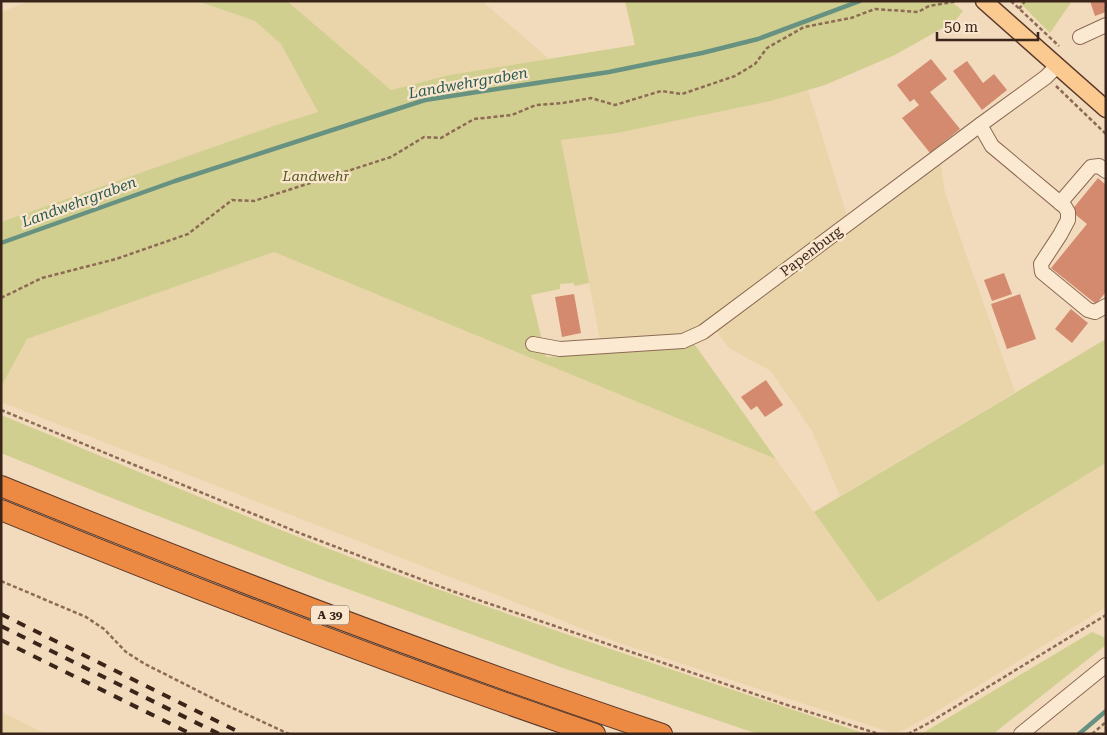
<svg xmlns="http://www.w3.org/2000/svg" width="1107" height="735" viewBox="0 0 1107 735" font-family="'Roboto Serif',serif">
<style>
.farmland{fill:#e9d5a9}
.green{fill:#d1cf90}
.lines{fill:none;stroke-linecap:round;stroke-linejoin:round}
.stream{stroke:#679181;stroke-width:4.5}
.building{fill:#d48a6e}
.minor-casing{stroke:#8c6a54;stroke-width:16}
.major-casing{stroke:#593829;stroke-width:19}
.highway-casing{stroke:#593829;stroke-width:22}
.path{stroke:#8c6a54;stroke-width:2.5;stroke-dasharray:4 2.5;stroke-linecap:butt}
.minor{stroke:#fce9d1;stroke-width:14}
.major{stroke:#faca90;stroke-width:16}
.highway{stroke:#ec8943;stroke-width:20}
.rail{stroke:#39251a;stroke-width:4;stroke-dasharray:9 9;stroke-linecap:butt}
.labels{text-anchor:middle;stroke-width:4.5;stroke-linejoin:round;paint-order:stroke}
.shield{fill:#f9e6cd;stroke:#735f50;stroke-width:1}
.shield-label{font-size:12px;font-weight:bold;fill:#39251a}
.park-label{font-size:14px;font-style:italic;fill:#52581f;stroke:#f9e6cd}
.street-label{font-size:14px;fill:#39251a;stroke:#f9e6cd}
.water-label{font-size:15px;font-style:italic;fill:#285b50;stroke:#f9e6cd}
</style>
<rect width="100%" height="100%" fill="#f2dabd"/>
<g class="farmland">
<path d="M30,1H189L203,3L255,21L282,44L318,112L276,125L1,222V12Z"/>
<path d="M287,1H482L549,59L449,75L391,90Z"/>
<path d="M808,90L848,219L692,335L600,340L561,140L617,133L771,101Z"/>
<path d="M941,160V166L945,192L960,237L1015,392L840,496L812,431L771,371L729,348L716,330Z"/>
<path d="M274,252L776,459L878,602L1106,463V607L929,716L908,728L898,732H890L622,644L1,402V387L27,339Z"/>
<path d="M1,712L46,734H1Z"/>
</g>
<g class="green">
<path d="M189,1H287L391,90L449,75L635,45L625,1H951L963,11L955,21L895,55L825,85L771,101L617,133L561,140L589,283L575,286L573,283L560,284V289L531,295L546,357L695,345L776,459L274,252L27,339L1,387V222L276,125L318,112L281,44L255,21L203,3Z"/>
<path d="M1018,1H1072L1050,33Z"/>
<path d="M1106,339V463L878,602L814,512Z"/>
<path d="M1,415C127,466 252,521 379,568C540,627 703,680 866,734H758L563,668L315,577L104,495L1,453Z"/>
<path d="M1092,632L1106,638V645L993,734H921Z"/>
</g>
<g class="lines">
<g class="stream">
<path d="M1,243L175,181L425,100L609,72L702,53L758,39L860,1"/>
<path d="M1079,734L1106,711"/>
</g>
</g>
<g class="building">
<path d="M1090,1H1106V12L1095,16Z"/>
<path d="M931,59L947,79L930,92L960,129L930,153L902,118L919,105L914,99L910,102L897,85Z"/>
<path d="M967,61L983,83L994,74L1007,90L982,110L953,71Z"/>
<path d="M1098,178L1106,185V292L1096,304L1051,268L1087,224L1071,211Z"/>
<path d="M1004,273L1012,294L992,301L984,280Z"/>
<path d="M574,294L581,333L562,337L555,297Z"/>
<path d="M1020,294L1036,339L1007,349L991,304Z"/>
<path d="M1071,309L1088,323L1072,343L1055,329Z"/>
<path d="M766,380L783,405L765,417L757,406L751,410L741,397Z"/>
</g>
<g class="lines">
<defs>
<g id="minor">
<path d="M1080,37L1106,25"/>
<path d="M980,125L992,146L1065,207L1068,212V220L1060,235L1041,264L1042,272L1088,310L1095,312L1106,306"/>
<path d="M1060,203L1091,167L1099,166L1106,171"/>
<path d="M533,344L560,349L683,341L703,332L980,125L1046,77L1057,66"/>
<path d="M1021,734L1106,665"/>
</g>
<path id="major" d="M984,1L1106,109"/>
<g id="highway">
<path d="M1,486C219,575 439,659 662,734"/>
<path d="M1,510C197,590 394,666 595,734"/>
</g>
</defs>
<use href="#minor" class="minor-casing"/>
<use href="#major" class="major-casing"/>
<use href="#highway" class="highway-casing"/>
<g class="path">
<path d="M1011,1L1059,46"/>
<path d="M1019,9L1025,1"/>
<path d="M1056,86L1106,134"/>
<path d="M1,298L42,278L116,259L188,234L232,200L254,201L391,157L424,137L441,138L474,119L512,115L536,105L563,103L591,98L615,105L661,91L682,94L735,76L755,64L767,48L804,27L851,18L875,9L918,12L929,6L958,1"/>
<path d="M1,410L302,534L452,591L790,706L879,734"/>
<path d="M1,581L86,617L104,629L126,652L145,664L224,704L289,734"/>
<path d="M908,734L927,724L1106,615"/>
<path d="M1092,734L1106,722"/>
</g>
<use href="#minor" class="minor"/>
<use href="#major" class="major"/>
<use href="#highway" class="highway"/>
<g class="rail">
<path d="M1,614L243,734"/>
<path d="M1,626L219,734"/>
<path d="M1,640L191,734"/>
</g>
</g>
<g class="labels">
<rect class="shield" x="311" y="605.5" width="38" height="19" rx="4"/>
<g class="shield-label">
<text x="330" y="619">A 39</text>
</g>
<g class="park-label">
<text x="316" y="181">Landwehr</text>
</g>
<g class="street-label">
<text transform="translate(811 251) rotate(-37)" y="5">Papenburg</text>
</g>
<g class="water-label">
<text transform="translate(468 83) rotate(-10)" y="5">Landwehrgraben</text>
<text transform="translate(79 202) rotate(-20)" y="5">Landwehrgraben</text>
</g>
</g>
<rect width="1107" height="735" fill="none" stroke="#39251a" stroke-width="5"/>
<path d="M937 32v8h101v-8" fill="none" stroke="#39251a" stroke-width="2.5"/>
<text x="944" y="32" font-size="15" fill="#39251a" stroke="#f9e6cd" stroke-width="4" paint-order="stroke">50 m</text>
</svg>
